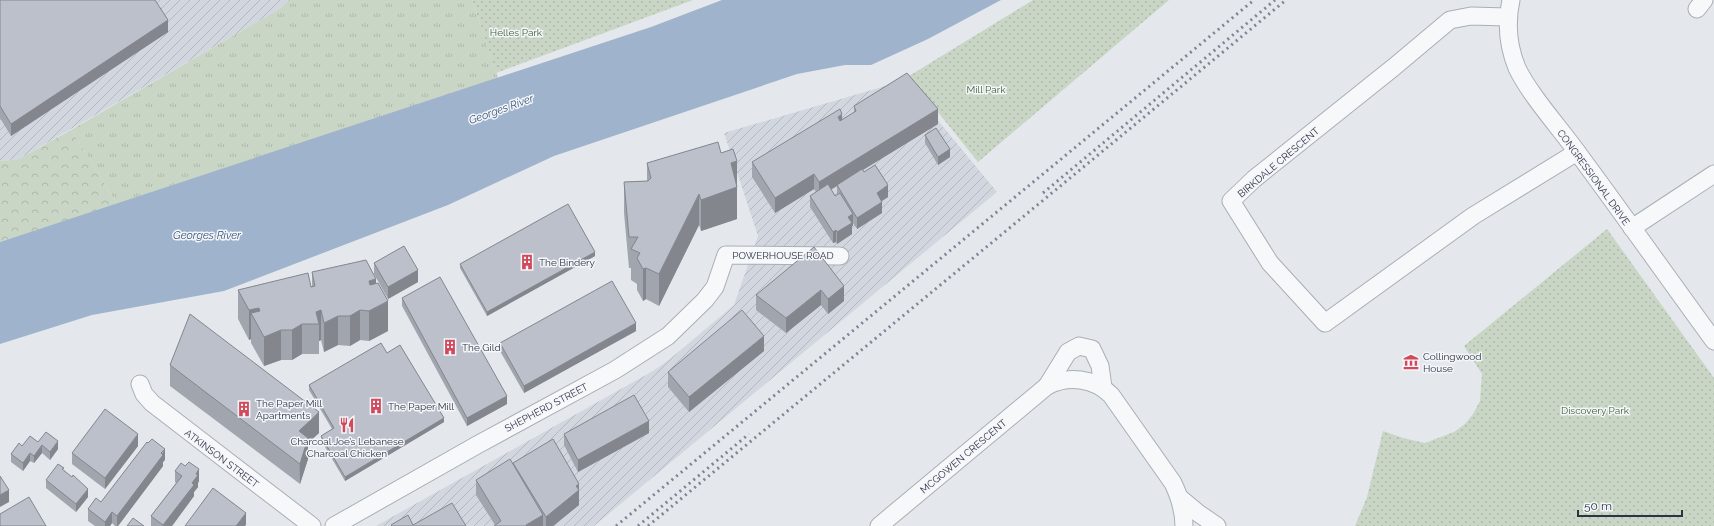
<svg xmlns="http://www.w3.org/2000/svg" width="1714" height="526" viewBox="0 0 1714 526" font-family="Raleway,sans-serif">
<style>
.industrial{fill:url(#industrial-furrows)}
.grass{fill:url(#grass-tufts)}
.forest{fill:url(#forest-crowns)}
.park{fill:url(#park-dots)}
.water{fill:#9fb4cc}
.lines{fill:none;stroke-linecap:round;stroke-linejoin:round}
.street-casing{stroke:#a9aeb7;stroke-width:19}
.street{stroke:#f7f8fa;stroke-width:17}
.rail{stroke:#7d8696;stroke-width:3;stroke-dasharray:2 4;stroke-linecap:butt}
.wall{fill:#a1a5ae;fill-rule:evenodd}
.shaded-wall{fill:#83868d}
.building{fill:#bbc0ca;stroke:#83868d}
.labels{text-anchor:middle;stroke-width:3;stroke-linejoin:round;paint-order:stroke}
.park-label{font-size:10px;fill:#3f6138;stroke:#f4f6f9}
.street-label{font-size:10px;fill:#2b3445;stroke:#f4f6f9}
.poi-label{font-size:10px;fill:#2b3445;stroke:#f4f6f9;text-anchor:start}
.water-label{font-size:11px;font-style:italic;fill:#34527a;stroke:#f4f6f9}
</style>
<defs>
<pattern id="industrial-furrows" width="10" height="10" patternUnits="userSpaceOnUse"><rect width="10" height="10" fill="#d2d6de"/><path d="M-1 1l2-2M0 10L10 0M9 11l2-2" fill="none" stroke="#b4b8c0"/></pattern>
<pattern id="grass-tufts" width="24" height="20" patternUnits="userSpaceOnUse"><rect width="24" height="20" fill="#c9d6c5"/><path d="M3 7l-1-3M5 7V3M7 7l1-3M15 17l-1-3M17 17v-4M19 17l1-3" fill="none" stroke="#adb8ab"/></pattern>
<pattern id="forest-crowns" width="20" height="18" patternUnits="userSpaceOnUse"><rect width="20" height="18" fill="#c9d6c5"/><path d="M2 6a3 3 0 1 1 6 0M12 15a3 3 0 1 1 6 0" fill="none" stroke="#adb8ab"/></pattern>
<pattern id="park-dots" width="8" height="8" patternUnits="userSpaceOnUse"><rect width="8" height="8" fill="#c9d6c5"/><path d="M2 2h.1M6 6h.1" fill="none" stroke="#adb8ab" stroke-width="1.8" stroke-linecap="round"/></pattern>
</defs>
<rect width="100%" height="100%" fill="#e4e7ec"/>
<g class="industrial">
<path d="M0,0H291L276,11L19,159L0,161Z"/>
<path d="M899,82L911,88L997,192L594,526H376L653,371L670,359L734,305L758,236L724,133Z"/>
</g>
<path class="grass" d="M291,0H472L498,78L117,204L71,130L276,11Z"/>
<path class="forest" d="M71,130L117,204L0,242V161L19,159Z"/>
<g class="park">
<path d="M472,0H693L496,73Z"/>
<path d="M1033,0H1169L978,162L909,76Z"/>
<path d="M1607,229L1714,378V526H1355L1367,497L1383,431L1403,438L1425,443L1454,432L1465,424L1473,414L1480,401L1482,374L1464,346Z"/>
</g>
<path class="water" d="M722,0H1001L928,39L871,65H845L797,74L554,156L448,205L224,291L92,315L0,344V242L651,27Z"/>
<g class="lines">
<defs>
<g id="street">
<path d="M1511,0C1506,23 1508,46 1517,68C1530,95 1559,127 1577,152C1623,214 1668,278 1714,341"/>
<path d="M1697,9L1704,0"/>
<path d="M1507,17L1471,16L1450,20L1394,67L1254,179L1231,201L1270,263L1325,323L1473,216L1577,152"/>
<path d="M1632,228L1714,174"/>
<path d="M140,384L144,394L152,403L312,526"/>
<path d="M1047,386L1068,352L1079,346L1092,349L1100,366L1103,387"/>
<path d="M1180,498L1198,513L1217,526"/>
<path d="M334,526L477,445L615,370L668,336L705,300L715,287L726,255L840,256"/>
<path d="M879,526L1047,386C1068,375 1094,378 1111,395L1173,483C1180,498 1184,510 1184,526"/>
</g>
</defs>
<use href="#street" class="street-casing"/>
<use href="#street" class="street"/>
<g class="rail">
<path d="M1043,193L1275,0"/>
<path d="M616,526L1254,0"/>
<path d="M638,526L749,434"/>
<path d="M648,526L1286,0"/>
</g>
</g>
<g class="wall">
<path d="M0,0L168,32L11,136L0,118Z"/>
<path d="M854,106L938,124L862,170L888,197L882,201V213L857,229L853,223V226H852V234L837,244L836,242L833,243L810,207V196L816,192L814,189L775,213L752,177V162L842,119L854,113ZM837,186V195L835,196L831,189Z"/>
<path d="M925,135L950,157L938,165L925,143Z"/>
<path d="M721,153L737,184V219L701,231L699,225L659,306L646,299L643,301L637,290V284L631,280V268H629L624,213V182L647,181V163Z"/>
<path d="M595,256L487,316L460,268V264Z"/>
<path d="M374,263L418,282L388,299L374,274Z"/>
<path d="M312,272L376,284L388,331L369,341L360,340L350,346L338,345L324,352L321,340L319,341V354H302L292,360H281L264,366L251,343V339L249,340L238,319V290L312,286Z"/>
<path d="M844,286V301L828,314L821,305L786,333L756,310V295Z"/>
<path d="M402,298L507,404L467,426L402,306Z"/>
<path d="M636,331L524,393L500,351V343Z"/>
<path d="M764,351L689,412L668,387V372Z"/>
<path d="M387,353L444,422L345,481L321,440V436L332,429L309,390V385Z"/>
<path d="M170,365L319,433L308,443V459L300,484L170,386Z"/>
<path d="M649,433L578,472L564,445V434Z"/>
<path d="M38,442L58,449L50,460L42,453L34,463L30,461L23,471L11,462V454L22,446Z"/>
<path d="M138,446L105,489L72,464V453Z"/>
<path d="M165,460L163,462V466L118,526H115L112,523L110,526H95L88,521V509L101,502Z"/>
<path d="M513,463L579,499V505L553,526H494L495,525L476,495V480L513,465Z"/>
<path d="M185,466L199,481L198,483V487L194,492V496L172,526H151V516L176,483L175,482V471Z"/>
<path d="M64,470L88,497L76,512L46,488V480Z"/>
</g>
<g class="shaded-wall">
<path d="M168,20V32L11,136V124Z"/>
<path d="M938,109V124L819,197V182Z"/>
<path d="M842,114V129L838,117Z"/>
<path d="M950,149V157L938,165V157Z"/>
<path d="M737,161V188V187V219L701,231V200L731,163Z"/>
<path d="M814,174V189L775,213V198Z"/>
<path d="M888,185V197L877,204V193Z"/>
<path d="M699,194V225L659,306V274Z"/>
<path d="M882,202V213L857,229V218Z"/>
<path d="M853,214V226H852V234L837,244V232L848,217Z"/>
<path d="M836,230V242L833,243V232Z"/>
<path d="M595,252V256L487,316V312Z"/>
<path d="M646,268V299L643,301V269Z"/>
<path d="M418,270V282L388,299V287Z"/>
<path d="M376,279V308L388,301V331L369,341V281Z"/>
<path d="M844,286V301L828,314V299Z"/>
<path d="M821,290V305L786,333V318Z"/>
<path d="M259,308V327L251,313V339L249,340V310Z"/>
<path d="M321,310V340L319,341V324L316,312Z"/>
<path d="M360,310V340L350,346V316Z"/>
<path d="M338,316V345L324,352V323Z"/>
<path d="M636,323V331L524,393V386Z"/>
<path d="M302,324V354L292,360V330Z"/>
<path d="M281,330V360L264,366V337Z"/>
<path d="M764,336V351L689,412V397Z"/>
<path d="M507,396V404L467,426V418Z"/>
<path d="M319,412V433L308,443V459L300,484L299,431Z"/>
<path d="M444,418V422L345,481V477Z"/>
<path d="M649,421V433L578,472V460Z"/>
<path d="M138,434V446L105,489V478Z"/>
<path d="M58,441V449L50,460V452Z"/>
<path d="M42,445V453L34,463V456Z"/>
<path d="M165,449V460L163,462V466L118,526H117V516Z"/>
<path d="M30,453V461L23,471V463Z"/>
<path d="M199,469V481L198,483V487L194,492V496L172,526H163L192,483L196,474Z"/>
<path d="M579,484V505L553,526H546V517L576,486Z"/>
<path d="M88,489V497L76,512V504Z"/>
<path d="M9,490V502L0,507V495Z"/>
<path d="M112,512V523L110,526H105V522Z"/>
<path d="M246,513V525L245,526H236Z"/>
<path d="M543,515V526H526V525Z"/>
</g>
<g class="building">
<path d="M0,0H155L168,20L11,124L0,106Z"/>
<path d="M907,73L938,109L819,182L814,174L775,198L752,162L840,109L842,114L838,117L840,121L856,111L854,106Z"/>
<path d="M936,128L950,149L938,157L925,135Z"/>
<path d="M718,142L721,153L733,149L737,161L731,163L737,187L701,200L699,194L659,274L646,268L643,269L637,258L640,253L631,249L638,237H629L624,182L648,181L651,178L647,163Z"/>
<path d="M875,165L888,185L877,193L882,202L857,218L837,185L862,169L864,172Z"/>
<path d="M828,184L835,196L840,193L853,214L848,217L852,223L837,232L836,230L833,232L810,196Z"/>
<path d="M568,204L595,252L487,312L460,264Z"/>
<path d="M404,246L418,270L388,287L374,263Z"/>
<path d="M814,247L844,286L828,299L821,290L786,318L756,295Z"/>
<path d="M366,260L376,279L369,281L370,285L378,283L388,301L369,311L360,310L350,316H338L324,323L321,310L316,312L319,324H302L292,330H281L264,337L251,313L260,311L259,308L249,310L238,290L308,273L311,287L315,286L312,272Z"/>
<path d="M440,277L507,396L467,418L402,298Z"/>
<path d="M612,281L636,323L524,386L500,343Z"/>
<path d="M742,310L764,336L689,397L668,372Z"/>
<path d="M190,314L319,412L299,431L308,438L300,464L170,365Z"/>
<path d="M381,343L387,353L400,345L444,418L345,477L321,436L334,428L309,385Z"/>
<path d="M634,395L649,421L578,460L564,434Z"/>
<path d="M105,409L138,434L105,478L72,453Z"/>
<path d="M46,432L58,441L50,452L42,445L34,456L30,453L23,463L11,454L19,443L22,446L30,436L38,442Z"/>
<path d="M152,439L165,449L161,453L163,455L117,516L112,512L105,522L88,509L96,498L101,502L147,442L148,443Z"/>
<path d="M553,439L579,484L576,486L579,490L546,517L513,463Z"/>
<path d="M510,459L543,515L526,525L527,526H494L501,521L476,480Z"/>
<path d="M189,462L199,469L196,474L198,475L192,483L194,485L163,525L151,516L182,476L175,471L181,463L185,466Z"/>
<path d="M58,464L64,468L62,469L72,477L73,475L88,489L76,504L46,480Z"/>
<path d="M0,476L9,490L0,495Z"/>
<path d="M213,488L246,513L236,526H185Z"/>
<path d="M29,497L46,526H0V514Z"/>
<path d="M452,503L466,526H392L391,525L408,515L413,525Z"/>
<path d="M133,518L144,526H127Z"/>
</g>
<defs>
<symbol id="building-bare" viewBox="-9 -9 18 18"><path d="M-4-6H4V6H1V3H-1V6H-4ZM-2.5-4.3h1.7v1.8h-1.7ZM.8-4.3h1.7v1.8H.8ZM-2.5-1h1.7V.8h-1.7ZM.8-1h1.7V.8H.8Z" fill="#d1495b" stroke="#f4f6f9" stroke-width="2.5" paint-order="stroke"/></symbol>
<symbol id="museum-bare" viewBox="-9 -9 18 18"><path d="M0-6L6-3V-2H-6V-3ZM-5-1h2V3h-2ZM-1-1h2V3h-2ZM3-1h2V3H3ZM-6 4H6V6H-6Z" fill="#d1495b" stroke="#f4f6f9" stroke-width="2.5" paint-order="stroke"/></symbol>
<symbol id="restaurant-bare" viewBox="-9 -9 18 18"><path d="M-5-6h1v4h1v-4h1v4h1v-4h1v5L-1.5 .5V6h-2V.5L-5-1ZM5-6V6H3V1.5H1.5Q1.5-4 5-6Z" fill="#d1495b" stroke="#f4f6f9" stroke-width="2.5" paint-order="stroke"/></symbol>
</defs>
<g fill-rule="evenodd">
<use href="#building-bare" x="516" y="251" width="22" height="22"/>
<use href="#building-bare" x="439" y="336" width="22" height="22"/>
<use href="#museum-bare" x="1400" y="351" width="22" height="22"/>
<use href="#building-bare" x="365" y="395" width="22" height="22"/>
<use href="#building-bare" x="233" y="398" width="22" height="22"/>
<use href="#restaurant-bare" x="336" y="414" width="22" height="22"/>
</g>
<g class="labels">
<g class="park-label">
<text x="516" y="36">Helles Park</text>
<text x="986" y="93">Mill Park</text>
<text x="1595" y="414">Discovery Park</text>
</g>
<g class="street-label">
<text transform="translate(1278 162) rotate(-40)" y="4">BIRKDALE CRESCENT</text>
<text transform="translate(1594 177) rotate(54)" y="4">CONGRESSIONAL DRIVE</text>
<text x="783" y="259">POWERHOUSE ROAD</text>
<text transform="translate(546 407) rotate(-28)" y="4">SHEPHERD STREET</text>
<text transform="translate(963 456) rotate(-40)" y="4">MCGOWEN CRESCENT</text>
<text transform="translate(222 458) rotate(37)" y="4">ATKINSON STREET</text>
</g>
<g class="poi-label">
<text x="539" y="266">The Bindery</text>
<text x="462" y="351">The Gild</text>
<text x="1423" y="360">Collingwood<tspan x="1423" dy="12">House</tspan></text>
<text x="256" y="407">The Paper Mill<tspan x="256" dy="12">Apartments</tspan></text>
<text x="388" y="410">The Paper Mill</text>
<text x="347" y="445" text-anchor="middle">Charcoal Joe’s Lebanese<tspan x="347" dy="12">Charcoal Chicken</tspan></text>
</g>
<g class="water-label">
<text transform="translate(501 109) rotate(-20)" y="4">Georges River</text>
<text x="207" y="239">Georges River</text>
</g>
</g>
<path d="M1578 510v6h104v-6" fill="none" stroke="#2b3445" stroke-width="2"/>
<text x="1584" y="510" font-size="12" fill="#2b3445" stroke="#f4f6f9" stroke-width="3" paint-order="stroke">50 m</text>
</svg>
